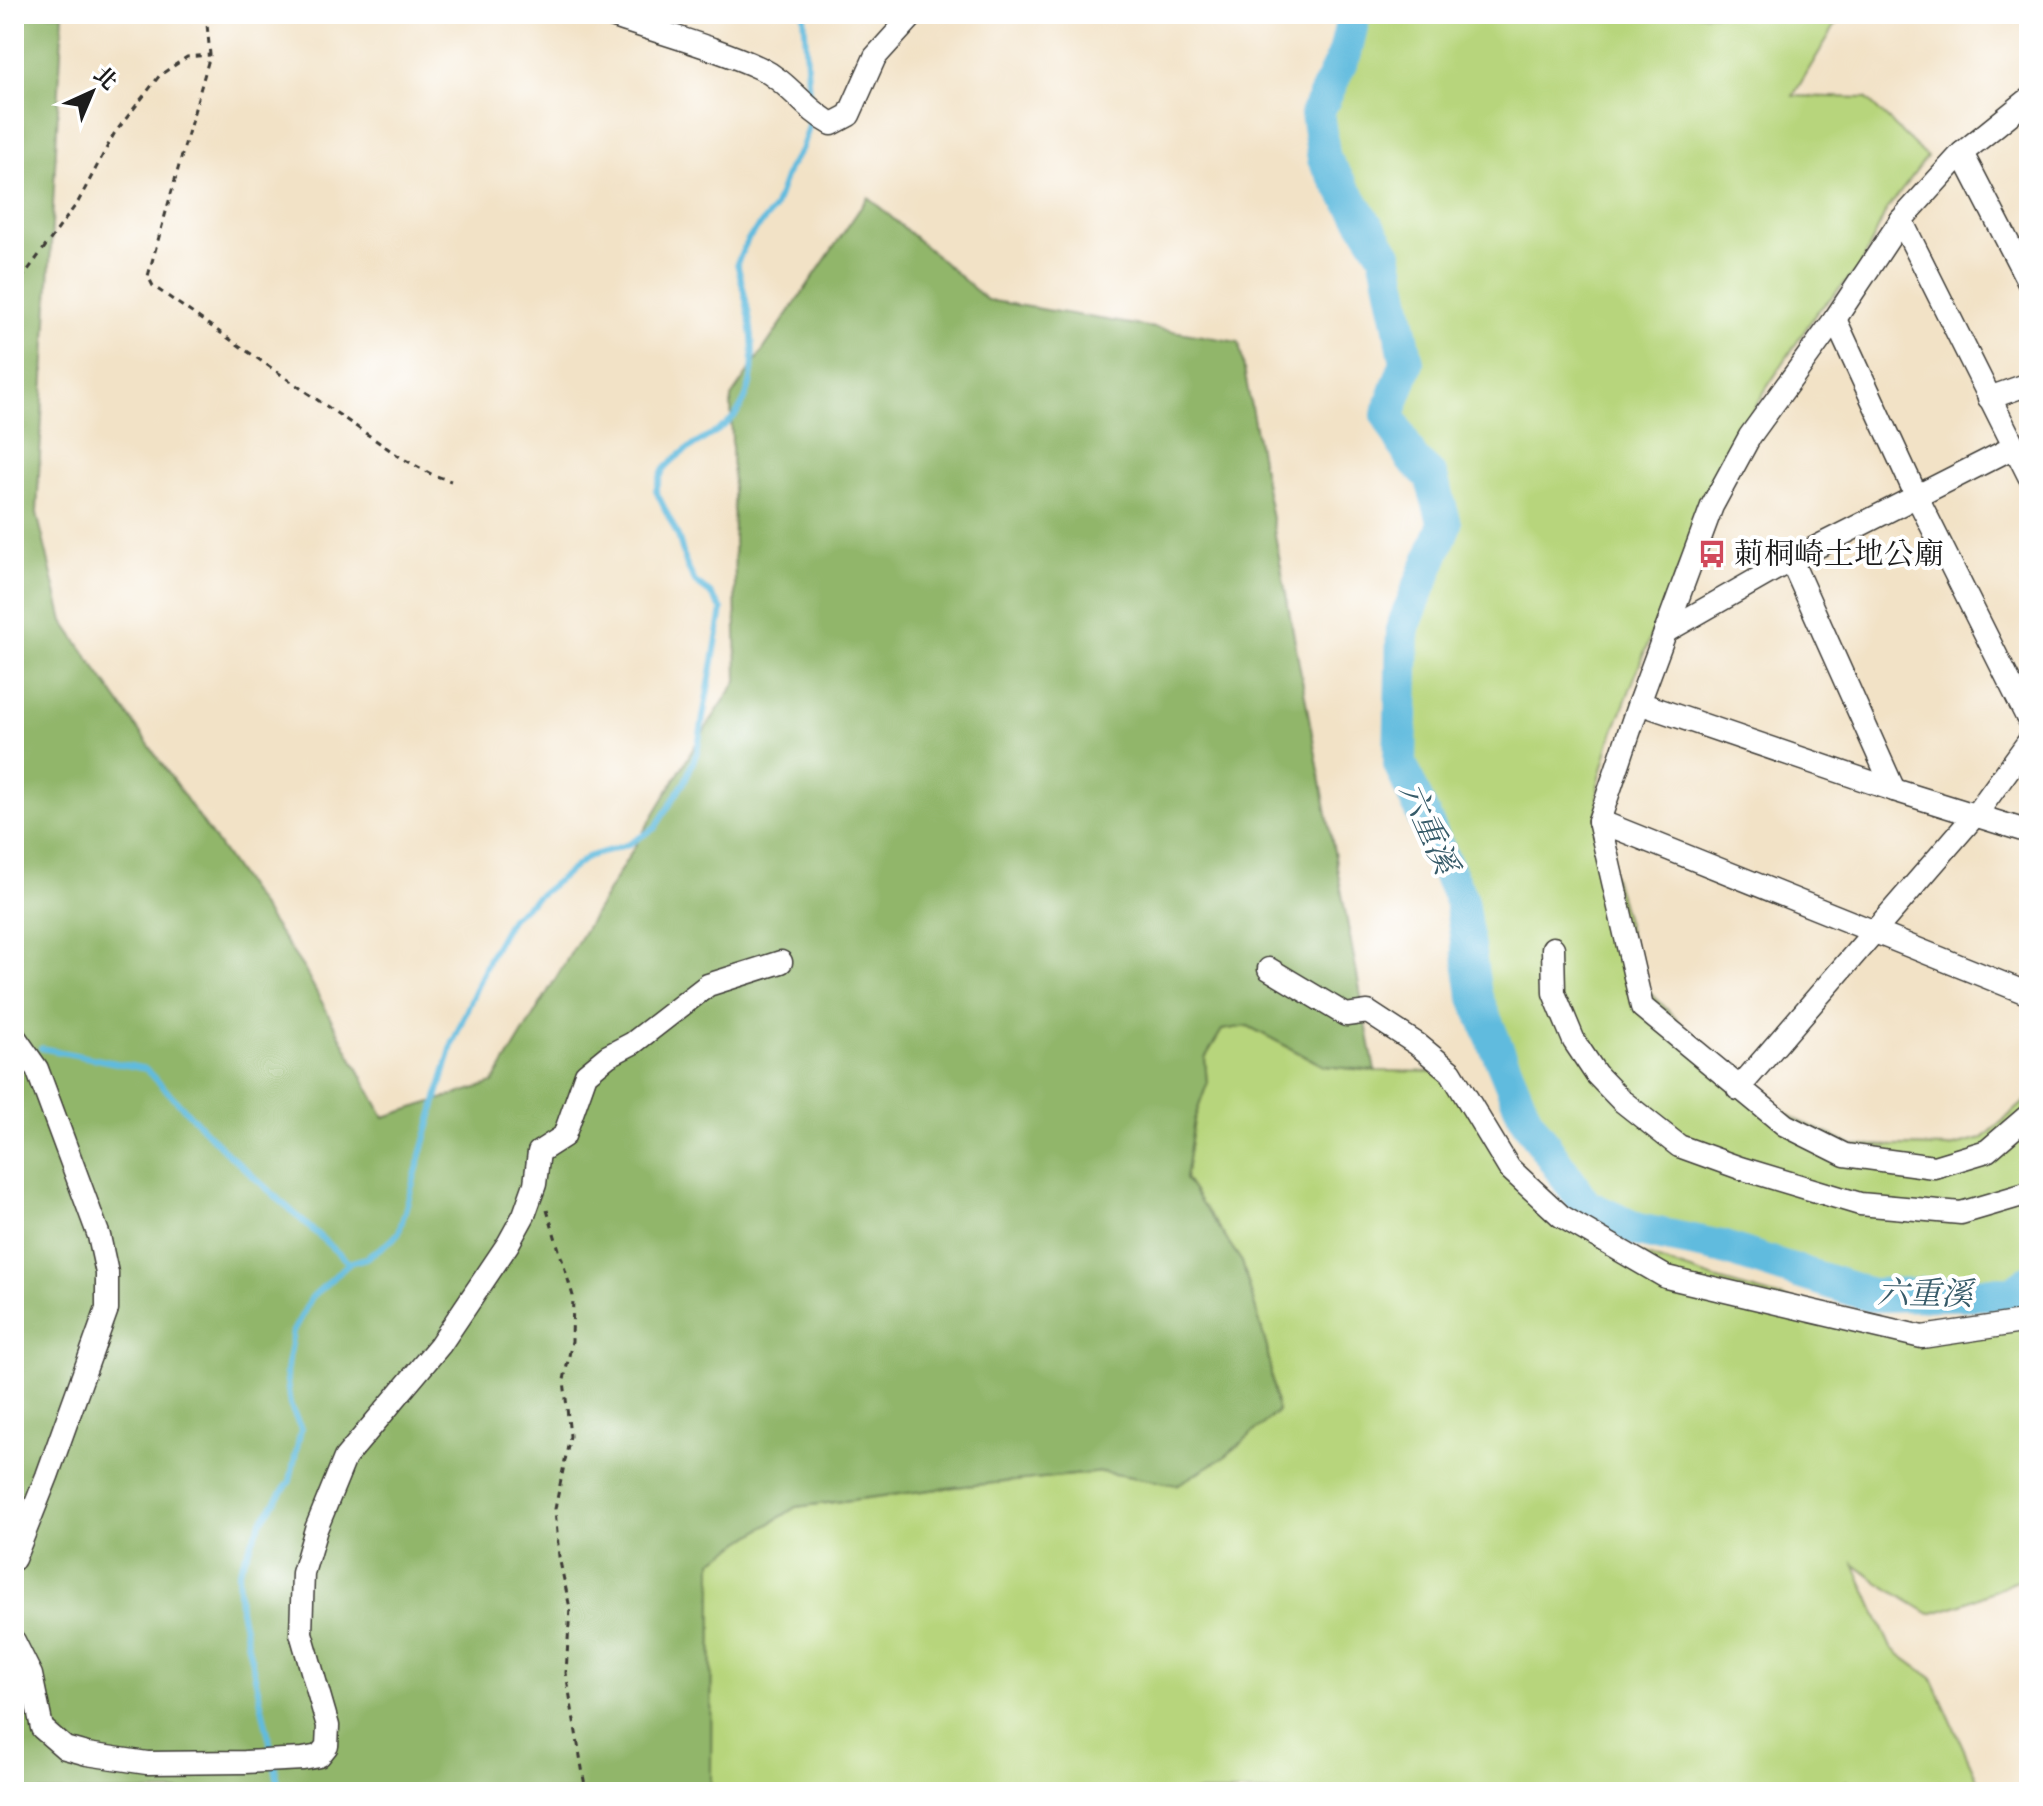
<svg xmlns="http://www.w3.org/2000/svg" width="2043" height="1806" viewBox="0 0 2043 1806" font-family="'Gentium Book Plus','Noto Serif TC',serif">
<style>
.green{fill:#b7d57b;stroke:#6a784c;stroke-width:2}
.forest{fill:#91b66b;stroke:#566944;stroke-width:2}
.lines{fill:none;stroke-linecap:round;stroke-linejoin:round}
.stream{stroke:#61bbde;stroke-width:6}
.river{stroke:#61bbde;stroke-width:34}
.minor-casing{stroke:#3c3a36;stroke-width:25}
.path{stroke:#3c3a36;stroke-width:3;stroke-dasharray:6 6;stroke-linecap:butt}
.minor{stroke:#fff;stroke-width:22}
.labels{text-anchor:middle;stroke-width:8;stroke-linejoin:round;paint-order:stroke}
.poi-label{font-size:30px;fill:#1c1c1c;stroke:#fff;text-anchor:start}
.water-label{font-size:32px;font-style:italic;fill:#385c6a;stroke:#fff}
</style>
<rect width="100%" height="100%" fill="#fff"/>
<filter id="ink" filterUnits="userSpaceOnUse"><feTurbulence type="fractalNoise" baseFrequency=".0125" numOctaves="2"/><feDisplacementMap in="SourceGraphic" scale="16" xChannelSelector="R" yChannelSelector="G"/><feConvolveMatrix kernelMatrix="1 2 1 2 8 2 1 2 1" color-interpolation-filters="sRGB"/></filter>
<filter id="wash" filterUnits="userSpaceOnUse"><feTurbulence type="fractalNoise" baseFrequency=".006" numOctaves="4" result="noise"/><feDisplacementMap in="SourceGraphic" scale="32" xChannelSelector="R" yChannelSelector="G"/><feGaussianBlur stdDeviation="1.8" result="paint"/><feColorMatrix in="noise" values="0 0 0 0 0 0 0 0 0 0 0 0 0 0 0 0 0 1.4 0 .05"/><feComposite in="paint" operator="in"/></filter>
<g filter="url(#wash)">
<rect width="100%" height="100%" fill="#f2e2c6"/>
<g class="green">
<path d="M1354,14H1842L1793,96L1866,98L1927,157L1886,211L1860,268L1817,312L1766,389L1699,504L1685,556L1658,617L1610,741L1598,785V819L1644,986L1733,1077L1797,1120L1853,1145L1950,1147L1982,1139L2029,1098V1281L2013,1293L1870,1295L1721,1247L1638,1230L1586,1206L1525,1117L1475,995L1461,900L1400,764L1403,627L1445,524L1431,477L1412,459L1388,415L1407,362L1385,254L1324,159L1317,113L1345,53Z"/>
<path d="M1248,1026L1324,1066L1375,1071L1451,1072L1509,1168L1602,1241L1718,1280L1922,1337L2029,1321V1576L1962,1604L1930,1614L1879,1583L1854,1564L1891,1648L1932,1678L1983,1792H1869L1847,1781L1828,1792H704L711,1782L712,1561L796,1507L955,1487L1103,1472L1177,1485L1277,1412L1267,1348L1242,1262L1185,1179L1194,1120L1207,1084L1205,1058L1222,1030Z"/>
</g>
<path class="forest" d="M14,14H63L37,513L63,621L304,969L384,1117L493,1083L702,734L737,681L731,397L868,197L987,300L1239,342L1375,1071L1324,1066L1248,1026L1222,1030L1205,1058L1207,1084L1194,1120L1185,1179L1242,1262L1267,1348L1277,1412L1226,1456L1177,1485L1103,1472L955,1487L796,1507L712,1561L711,1782L704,1792H14Z"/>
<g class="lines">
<g class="stream">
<path d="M804,14L809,98"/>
<path d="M41,1048L146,1069L222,1148L349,1263"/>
<path d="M273,1756L240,1610L238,1573L261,1522L290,1481L301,1429L290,1405L286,1373L293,1331L312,1297L349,1263L366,1258L392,1240L399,1232L453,1042L490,956L511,918L587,857L629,844L655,828L685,781L697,752L722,610L710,593L695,582L687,566L678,536L656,491C658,484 660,474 665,468C679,452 702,441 720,429C773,394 749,312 737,263L748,239L774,209L788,169L801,150L808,130L809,113"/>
<path d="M275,1767L280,1792"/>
</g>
<path class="river" d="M1354,14L1345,53L1317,113L1324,159L1385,254L1407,362L1388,415L1412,459L1431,477L1445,524L1403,627L1400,764L1461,900L1475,995L1525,1117L1586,1206L1638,1230L1721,1247L1870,1295L2013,1293L2029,1281"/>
</g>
</g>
<g filter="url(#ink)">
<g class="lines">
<defs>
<g id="minor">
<path d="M599,14L609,15C656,32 715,47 760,68C789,82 804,109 832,124L849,115L875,57L914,14"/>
<path d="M2029,99L1962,153L1901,220L1835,319L1750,436L1712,506L1639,703L1599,821L1642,1007L1785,1125L1845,1155L1934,1167L1987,1151L2029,1115"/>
<path d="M1962,153L2029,283"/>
<path d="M1901,220L2029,476"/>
<path d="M1835,319L1917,497L2029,721"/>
<path d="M1989,398L2029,384"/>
<path d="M1791,560L1894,790"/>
<path d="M1665,632L1791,560L2014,447"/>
<path d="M1639,703L1894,790L2029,832"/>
<path d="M1599,821L2029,994"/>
<path d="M1553,948L1554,993L1574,1041L1596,1074L1622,1101L1679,1146L1740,1168L1860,1204L1961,1213L2029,1193"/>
<path d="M1269,969L1346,1015L1368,1012L1417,1044L1451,1072L1509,1168L1561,1216L1666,1277L1922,1337L2029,1321"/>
<path d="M14,1036L37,1069L99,1236L107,1273V1309L47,1476L14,1559"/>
<path d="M1738,1089L1976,814L2029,741"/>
<path d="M14,1641L31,1675L42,1728L65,1748L87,1754L147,1763L245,1762L303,1759L319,1756L327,1746L328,1726L301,1633L303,1573L316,1529L345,1458L440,1345L508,1244L524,1215L535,1184L539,1152L564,1136L586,1074L608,1056L633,1043L708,985L781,962"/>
</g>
</defs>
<use href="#minor" class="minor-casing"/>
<g class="path">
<path d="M206,14L210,55L148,276L153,286L400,457L433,475L451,481"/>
<path d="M14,289L78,202L114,134L160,75L187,57L210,55"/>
<path d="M547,1210L573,1296L572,1341L564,1380L570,1436L555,1509L559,1557L570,1608L566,1673L586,1792"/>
</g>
<use href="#minor" class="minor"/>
</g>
</g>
<defs>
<symbol id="bus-bare" viewBox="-9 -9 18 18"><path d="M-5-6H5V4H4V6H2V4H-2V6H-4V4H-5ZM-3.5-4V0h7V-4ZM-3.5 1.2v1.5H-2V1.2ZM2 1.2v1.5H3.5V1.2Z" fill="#d1495b" stroke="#fff" stroke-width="2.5" paint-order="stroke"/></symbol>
</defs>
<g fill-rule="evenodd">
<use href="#bus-bare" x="1692" y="534" width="40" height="40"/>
</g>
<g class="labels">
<g class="poi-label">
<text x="1734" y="564">莿桐崎土地公廟</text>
</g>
<g class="water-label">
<text transform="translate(1429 828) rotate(66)" y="11">六重溪</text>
<text transform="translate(1925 1293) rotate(1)" y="11">六重溪</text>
</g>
</g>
<rect width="2043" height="1806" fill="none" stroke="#fff" stroke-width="48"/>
<g transform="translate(92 92) rotate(44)" stroke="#ffffff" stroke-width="6" paint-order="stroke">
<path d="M0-6L14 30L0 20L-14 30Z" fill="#1c1c1c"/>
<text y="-12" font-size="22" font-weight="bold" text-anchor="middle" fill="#1c1c1c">北</text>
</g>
</svg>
